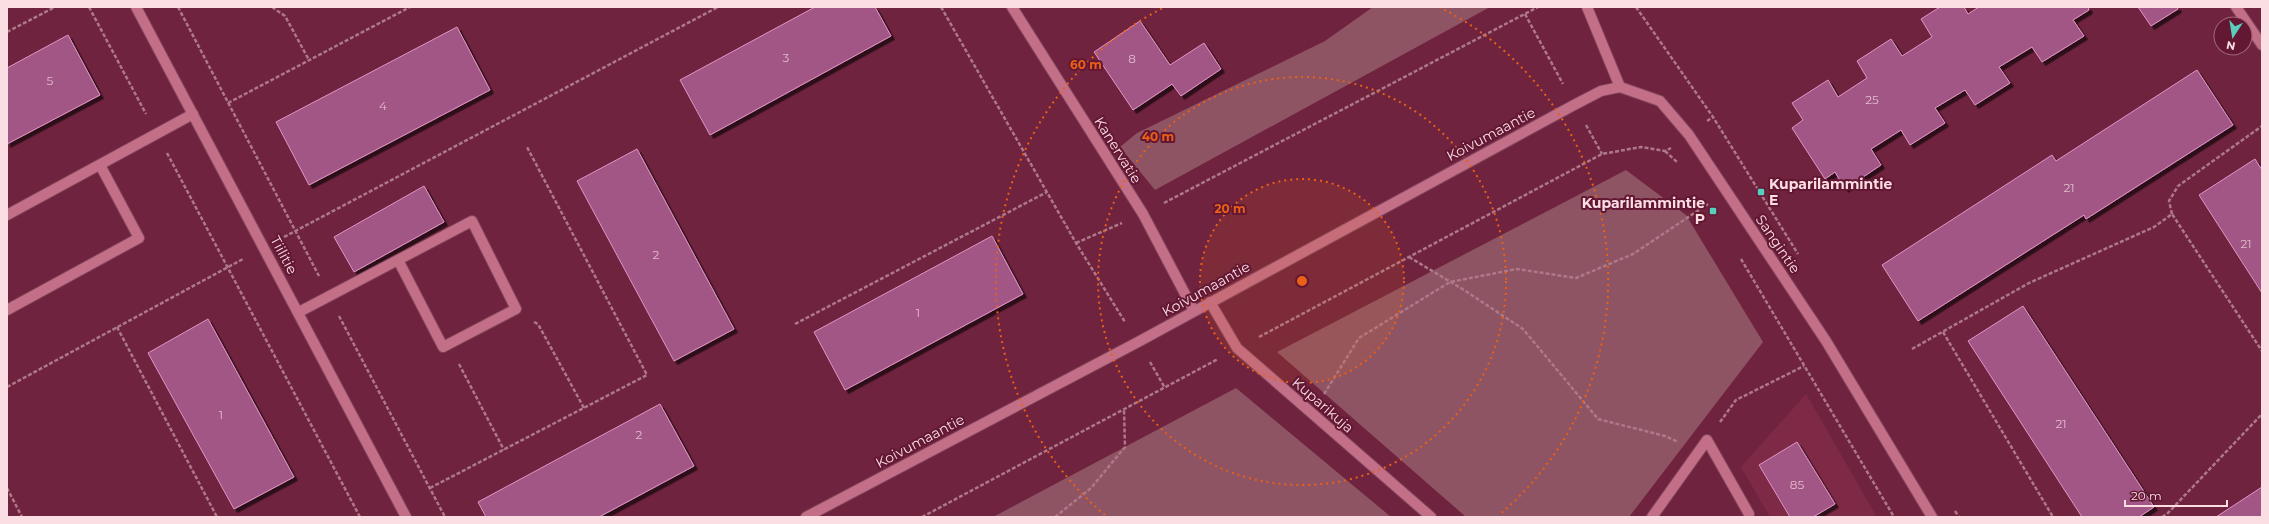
<svg xmlns="http://www.w3.org/2000/svg" width="2269" height="524" viewBox="0 0 2269 524" font-family="Montserrat,sans-serif">
<style>
.built{fill:#7e2a47}
.green{fill:#8e5464}
.building{fill:#a15686;stroke:#e295c5;filter:url(#shadow)}
.lines{fill:none;stroke-linecap:round;stroke-linejoin:round}
.service-casing{stroke:#83455e;stroke-width:12}
.minor-casing{stroke:#83455e;stroke-width:12}
.tertiary-casing{stroke:#83455e;stroke-width:12}
.path{stroke:#ae788a;stroke-width:2.5;stroke-dasharray:4 2;stroke-linecap:butt}
.service{stroke:#c36f87;stroke-width:10}
.minor{stroke:#c36f87;stroke-width:10}
.tertiary{stroke:#c36f87;stroke-width:10}
.ring{fill:none;stroke:#e96017;stroke-width:2;stroke-dasharray:2 4}
.poi-dot{fill:#5acebd;stroke:#631733;stroke-width:1.5}
.labels{text-anchor:middle;stroke-width:4;stroke-linejoin:round;paint-order:stroke}
.number-label{font-size:12px;fill:#e4bccc}
.street-label{font-size:14px;fill:#fadee4;stroke:#631733}
.poi-label{font-size:14px;font-weight:bold;fill:#fadee4;stroke:#631733;text-anchor:start}
.centre{fill:#e96017;stroke:#631733;stroke-width:2}
.ring-label{font-size:12px;text-anchor:middle;font-weight:bold;fill:#e96017;stroke:#631733;stroke-width:4;stroke-linejoin:round;paint-order:stroke}
</style>
<defs>
<filter id="shadow"><feDropShadow dx="3.5" dy="3.5" stdDeviation="0" flood-color="#0009"/></filter>
</defs>
<rect width="100%" height="100%" fill="#6f233e"/>
<path class="built" d="M1806,394L1877,517H1770L1741,467Z"/>
<g class="green">
<path d="M1373,7H1490L1155,190L1120,147L1137,133L1325,41Z"/>
<path d="M1626,170L1686,215L1763,342L1629,517H1466L1277,352Z"/>
<path d="M1236,388L1391,517H993Z"/>
</g>
<g class="building">
<path d="M815,7H875L891,36L710,135L680,80Z"/>
<path d="M1940,7H1964L1968,14L1979,7H2088L2089,10L2073,20L2084,36L2042,62L2032,47L1999,67L2010,83L1975,105L1965,90L1935,108L1945,123L1910,145L1901,130L1871,149L1881,165L1845,189L1835,172L1825,179L1792,128L1803,120L1792,103L1828,80L1838,97L1867,78L1857,61L1891,39L1902,56L1932,37L1921,19Z"/>
<path d="M2138,7H2177L2178,9L2151,26Z"/>
<path d="M1140,21L1170,65L1204,43L1221,69L1181,96L1172,84L1133,110L1094,52Z"/>
<path d="M457,27L490,90L309,185L276,122Z"/>
<path d="M68,35L100,95L7,144V68Z"/>
<path d="M2197,70L2233,125L2086,219L2084,215L1918,321L1882,265L2052,155L2056,161Z"/>
<path d="M637,149L734,329L674,361L577,181Z"/>
<path d="M2255,159L2262,170V293L2199,195Z"/>
<path d="M424,186L444,222L354,272L334,237Z"/>
<path d="M992,236L1023,294L845,390L814,332Z"/>
<path d="M2023,306L2154,507L2139,517H2082L1968,341Z"/>
<path d="M208,319L294,477L234,509L148,353Z"/>
<path d="M660,404L694,466L599,517H486L478,502Z"/>
<path d="M1797,442L1835,504L1813,517H1790L1759,465Z"/>
<path d="M2262,487V517H2216Z"/>
</g>
<g class="lines">
<defs>
<g id="service">
<path d="M7,215L193,114"/>
<path d="M7,310L139,238L100,165"/>
<path d="M299,312L472,221L516,309L443,347L398,260"/>
<path d="M1652,517L1707,440L1749,514"/>
</g>
<g id="minor">
<path d="M136,7L406,517"/>
<path d="M1012,7L1143,214L1194,311"/>
<path d="M1587,7L1620,87"/>
<path d="M2236,7L2262,45"/>
<path d="M1210,302L1237,348L1431,517"/>
</g>
<path id="tertiary" d="M806,517L1138,342L1574,105L1601,91L1620,87L1660,101L1689,135L1826,341L1932,517"/>
</defs>
<use href="#service" class="service-casing"/>
<use href="#minor" class="minor-casing"/>
<use href="#tertiary" class="tertiary-casing"/>
<g class="path">
<path d="M89,7L146,114"/>
<path d="M178,7L319,276"/>
<path d="M272,7L285,16L309,60"/>
<path d="M941,7L1076,243L1125,322"/>
<path d="M1636,7L1713,117L1798,254"/>
<path d="M1525,14L1563,84"/>
<path d="M7,32L55,7"/>
<path d="M228,103L410,7"/>
<path d="M1707,121L1713,117"/>
<path d="M1586,125L1602,154"/>
<path d="M1665,151L1678,163"/>
<path d="M167,153L360,517"/>
<path d="M1164,203L1538,7"/>
<path d="M2172,214L2169,201L2178,186L2262,126"/>
<path d="M284,237L718,7"/>
<path d="M1076,243L1122,223"/>
<path d="M1409,257L1464,290L1523,329L1598,419L1665,436L1678,442"/>
<path d="M1741,259L1894,517"/>
<path d="M339,316L445,517"/>
<path d="M534,322L538,324L584,408"/>
<path d="M795,324L1047,192"/>
<path d="M117,327L217,517"/>
<path d="M1943,332L2053,517"/>
<path d="M1259,337L1602,154L1641,147L1665,151L1671,148"/>
<path d="M1912,349L2029,283L2154,227L2172,214L2262,351"/>
<path d="M1150,362L1165,388"/>
<path d="M459,364L504,450"/>
<path d="M7,387L243,259"/>
<path d="M1324,394L1359,338L1450,282L1517,269L1576,278L1633,254L1708,204"/>
<path d="M1720,422L1736,400L1804,366"/>
<path d="M7,488L22,517"/>
<path d="M430,488L647,375L527,147"/>
<path d="M1955,511L1959,517"/>
<path d="M922,517L1218,359"/>
<path d="M1055,517L1091,488L1125,447L1124,409"/>
<path d="M2162,517L2167,514L2262,414"/>
</g>
<use href="#service" class="service"/>
<use href="#minor" class="minor"/>
<use href="#tertiary" class="tertiary"/>
</g>
<circle cx="1302" cy="281" r="102" fill="#e96017" fill-opacity=".12"/>
<g class="ring">
<circle cx="1302" cy="281" r="102"/>
<circle cx="1302" cy="281" r="204"/>
<path d="M1105 515A306 306 0 0 1 1165 7M1439 7A306 306 0 0 1 1499 515"/>
</g>
<g class="poi-dot">
<rect x="1757" y="188" width="8" height="8" rx="2"/>
<rect x="1709" y="207" width="8" height="8" rx="2"/>
</g>
<g class="labels">
<g class="number-label">
<text x="786" y="62">3</text>
<text x="1132" y="63">8</text>
<text x="50" y="85">5</text>
<text x="1872" y="104">25</text>
<text x="383" y="110">4</text>
<text x="2069" y="192">21</text>
<text x="2246" y="248">21</text>
<text x="656" y="259">2</text>
<text x="918" y="317">1</text>
<text x="221" y="419">1</text>
<text x="2061" y="428">21</text>
<text x="639" y="439">2</text>
<text x="1797" y="489">85</text>
</g>
<g class="street-label">
<text transform="translate(1491 134) rotate(-28)" y="5">Koivumaantie</text>
<text transform="translate(1118 150) rotate(58)" y="5">Kanervatie</text>
<text transform="translate(1778 244) rotate(56)" y="5">Sangintie</text>
<text transform="translate(284 255) rotate(62)" y="5">Tiilitie</text>
<text transform="translate(1206 289) rotate(-29)" y="5">Koivumaantie</text>
<text transform="translate(1323 405) rotate(41)" y="5">Kuparikuja</text>
<text transform="translate(920 441) rotate(-28)" y="5">Koivumaantie</text>
</g>
<g class="poi-label">
<text x="1769" y="189">Kuparilammintie<tspan x="1769" dy="16">E</tspan></text>
<text x="1705" y="208" text-anchor="end">Kuparilammintie<tspan x="1705" dy="16">P</tspan></text>
</g>
</g>
<circle cx="1302" cy="281" r="6" class="centre"/>
<g class="ring-label">
<text x="1086" y="69">60 m</text>
<text x="1158" y="141">40 m</text>
<text x="1230" y="213">20 m</text>
</g>
<rect width="2269" height="524" fill="none" stroke="#fadee4" stroke-width="16"/>
<g transform="translate(2233 36) rotate(192)"><circle r="19" fill="#631733" stroke="#9f677a"/>
<path d="M0-3L7 15L0 10L-7 15Z" fill="#5acebd"/>
<text y="-6" font-size="11" font-weight="bold" text-anchor="middle" fill="#fadee4">N</text>
</g>
<path d="M2125 500v6h102v-6" fill="none" stroke="#fadee4" stroke-width="2"/>
<text x="2131" y="500" font-size="12" fill="#fadee4" stroke="#631733" stroke-width="3" paint-order="stroke">20 m</text>
</svg>
